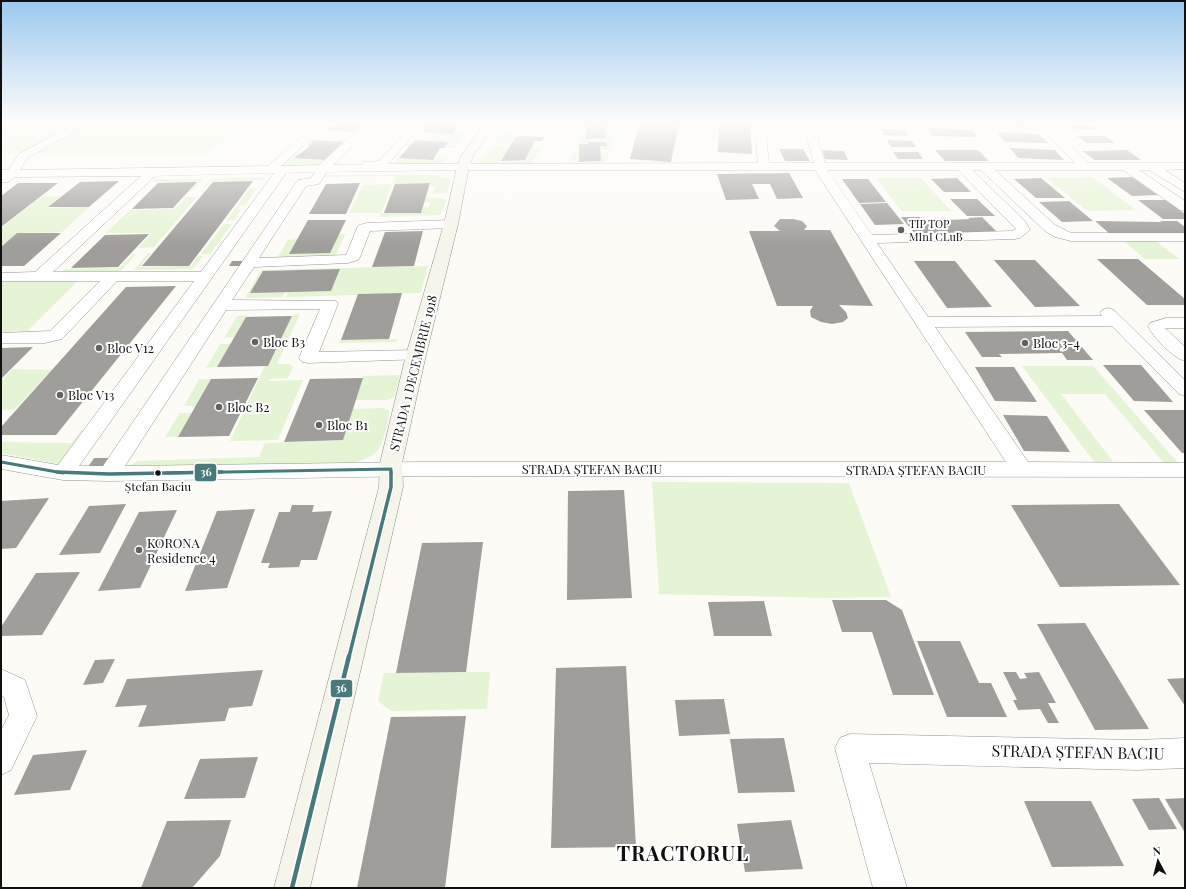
<svg xmlns="http://www.w3.org/2000/svg" width="1186" height="889" viewBox="0 0 1186 889" font-family="'Playfair Display',serif">
<style>
.green{fill:#e5f4d4}
.building{fill:#a09e9b}
.lines{fill:none;stroke-linecap:round;stroke-linejoin:round}
.street-casing{stroke:#969694;stroke-width:1}
.secondary-casing{stroke:#8d8c8a;stroke-width:1}
.street{fill:#fffefe;fill-rule:evenodd}
.secondary{fill:#f6f5eb;fill-rule:evenodd}
.bus-1-far2-casing{stroke:#fff;stroke-width:6}
.bus-1-far1-casing{stroke:#fff;stroke-width:6}
.bus-1-casing{stroke:#fff;stroke-width:8}
.bus-1-far2{stroke:#487a7b;stroke-width:3}
.bus-1-far1{stroke:#487a7b;stroke-width:3.5}
.bus-1{stroke:#487a7b;stroke-width:4.5}
.poi-dot{fill:#636260;stroke:#fff;stroke-width:1.5}
.bus-dot{fill:#101010;stroke:#fff;stroke-width:1.5}
.labels{text-anchor:middle;stroke-width:4;stroke-linejoin:round;paint-order:stroke}
.far-poi-label{font-size:11px;fill:#101010;stroke:#fff;text-anchor:start}
.bus-label{font-size:12px;fill:#101010;stroke:#fff}
.poi-label{font-size:13px;fill:#101010;stroke:#fff;text-anchor:start}
.street-label{font-size:13px;fill:#101010;stroke:#fff}
.near-street-label{font-size:16px;fill:#101010;stroke:#fff}
.near-district-label{font-size:20px;font-weight:bold;letter-spacing:1px;fill:#101010;stroke:#fff}
.line-badge{stroke:#fff;stroke-width:1.5}
.badge-label{font-size:11px;text-anchor:middle;font-weight:bold;fill:#fff}
</style>
<rect width="100%" height="100%" fill="#fcfbf6"/>
<g class="green">
<path d="M1,122H250L207,153H1Z"/>
<path d="M428,123H430L422,132L453,134L456,130L468,131L455,148H444L448,142L415,140L403,152L414,139L426,140L431,133H419Z"/>
<path d="M582,131H586L587,139L606,138V132H615L610,150H600V146H606V142L579,144V149H574Z"/>
<path d="M501,133H511L510,135L525,136L512,144L495,142Z"/>
<path d="M493,146L511,147L502,161L525,160L532,147L541,148L532,164L568,163L573,152H579L580,162L601,161L600,153H609L607,162H614L481,164L477,160L478,158H485Z"/>
<path d="M294,153L299,154L295,158L327,160L318,167L279,166Z"/>
<path d="M402,153H404L400,158L433,160L437,155L449,156C440,170 405,166 390,167Z"/>
<path d="M318,175H433L451,179L447,193L433,194L435,186H429L430,183L393,184L396,176L319,177Z"/>
<path d="M265,177L263,180L211,181L202,192H200L211,179Z"/>
<path d="M1092,177L1136,210L1087,211L1047,178Z"/>
<path d="M876,178H921L951,211H902Z"/>
<path d="M155,179H203L191,192H189L198,182H154Z"/>
<path d="M392,184L381,213H349L363,185Z"/>
<path d="M250,188H257L245,205H240L238,209H242L234,220L226,221Z"/>
<path d="M60,196L47,208L89,207L62,232L17,233L1,246V228L41,197Z"/>
<path d="M186,197H197L154,247L138,248L152,233H106L130,210L175,209Z"/>
<path d="M426,198H441L446,200L441,215L380,217L381,213H421L423,208L429,207L430,202H424Z"/>
<path d="M224,224H232L210,254H201Z"/>
<path d="M345,234L336,255L278,257L288,240Z"/>
<path d="M1124,241H1156L1179,259H1145Z"/>
<path d="M148,253H151L140,267L191,266L198,256H203L193,269L134,270Z"/>
<path d="M133,254H136L121,271H63L65,269L119,268Z"/>
<path d="M428,266L421,293L286,297L288,292L331,291L340,269L263,271L251,293L285,292L282,297L245,298L261,270Z"/>
<path d="M1,280H79L27,331L1,332Z"/>
<path d="M300,314L277,364H289L293,367L288,378L270,379L268,381L303,380L278,440L230,441L265,366H268L293,315Z"/>
<path d="M247,315L234,337L224,338L237,316Z"/>
<path d="M397,339L396,342L339,343L340,340Z"/>
<path d="M220,344H231L217,367L206,368Z"/>
<path d="M1022,366H1093L1178,463H1164L1105,394H1061L1114,463H1095Z"/>
<path d="M13,369L52,370L14,410H1V381Z"/>
<path d="M400,375L394,397L387,400H355L363,376Z"/>
<path d="M199,379H211L196,406H184Z"/>
<path d="M383,408L390,411C387,423 385,440 378,450C368,462 345,464 332,468L118,471L138,461L259,457L265,443L342,440L353,409Z"/>
<path d="M180,413H192L178,437H165Z"/>
<path d="M81,430L88,431L63,465L1,453V442L72,443Z"/>
<path d="M652,482L849,483L891,597L828,598L659,594Z"/>
<path d="M490,672L487,709L391,711L378,701L384,673Z"/>
</g>
<g class="building">
<path d="M337,122H367L356,132L325,130Z"/>
<path d="M430,122H460L453,134L421,132Z"/>
<path d="M525,122H546L543,126L522,127Z"/>
<path d="M594,122H611L612,125H605L606,138L586,139V123Z"/>
<path d="M640,122H679L671,162L630,159Z"/>
<path d="M719,122H750L752,154L718,152Z"/>
<path d="M877,122H900L903,126L879,125Z"/>
<path d="M967,122L971,127L932,125L930,123Z"/>
<path d="M989,122H1023L1030,128L994,126Z"/>
<path d="M1067,124H1090L1097,129H1074Z"/>
<path d="M928,128L972,130L978,137L933,136Z"/>
<path d="M880,129L904,130L908,136L884,135Z"/>
<path d="M997,132L1038,134L1048,143L1005,142Z"/>
<path d="M525,136L544,137L542,141H535L525,160L501,161L516,137Z"/>
<path d="M1077,136H1105L1115,143H1087Z"/>
<path d="M314,140L346,142L328,160L294,158L310,146H307Z"/>
<path d="M415,140L426,141L448,142L444,148H440L433,160L399,158Z"/>
<path d="M887,140L912,141L916,147H891Z"/>
<path d="M588,142H606L607,146H600L601,161L579,162V144H588Z"/>
<path d="M1010,148L1055,150L1064,160L1018,158Z"/>
<path d="M779,149H803L810,161H785Z"/>
<path d="M822,150L844,151L848,160L825,159Z"/>
<path d="M935,150H978L989,161H945Z"/>
<path d="M1127,150L1141,160H1095L1082,151Z"/>
<path d="M893,152H918L923,159H898Z"/>
<path d="M789,173L803,198L777,199L770,184H752L759,199L726,200L717,174Z"/>
<path d="M1132,177L1158,195L1132,196L1107,178Z"/>
<path d="M957,178L971,192H944L931,179Z"/>
<path d="M1041,178L1065,198H1036L1014,179Z"/>
<path d="M842,179H868L886,202L859,203Z"/>
<path d="M119,181L89,207H48L80,182Z"/>
<path d="M253,181L189,266H142L213,182Z"/>
<path d="M197,182L173,208L132,209L158,183Z"/>
<path d="M18,183H58L1,227V196Z"/>
<path d="M360,183L346,214H309L326,184Z"/>
<path d="M430,183L421,213H384L395,184Z"/>
<path d="M950,199H977L995,216H967Z"/>
<path d="M1138,200H1166L1185,214V219H1163Z"/>
<path d="M1069,201L1093,221L1062,222L1039,202Z"/>
<path d="M887,203L904,224L875,225L860,204Z"/>
<path d="M901,217H920L923,221L970,219L968,218L982,217L998,233L916,235Z"/>
<path d="M780,219H793L802,221L807,226L804,230H830L873,306L839,305L846,312L848,318L843,322L832,324L821,322L811,317L810,311L813,306H777L749,231H780L774,226Z"/>
<path d="M308,220H346L330,253L289,254Z"/>
<path d="M1095,221L1161,222L1160,221H1177L1185,227V233L1110,234Z"/>
<path d="M423,231L414,266L372,267L385,232Z"/>
<path d="M17,233H61L24,266H1V247Z"/>
<path d="M149,234L118,267L71,268L105,235Z"/>
<path d="M1097,259H1138L1185,299V305H1147Z"/>
<path d="M994,260H1035L1080,306L1035,307Z"/>
<path d="M232,261H244L241,266H229Z"/>
<path d="M914,261H955L992,307L947,308Z"/>
<path d="M340,269L331,291L250,293L263,271Z"/>
<path d="M176,286L56,435H1V427L126,287Z"/>
<path d="M402,293L389,339L341,340L358,294Z"/>
<path d="M292,316L268,366L217,367L246,317Z"/>
<path d="M1068,331L1093,360H1067L1062,353L999,354L1002,357H982L965,332Z"/>
<path d="M33,347L1,379V348Z"/>
<path d="M1103,365H1141L1173,402L1134,401Z"/>
<path d="M975,367H1014L1037,402L995,401Z"/>
<path d="M258,378L229,436L178,437L211,379Z"/>
<path d="M363,378L343,440L284,442L310,379Z"/>
<path d="M1144,410H1184L1185,453H1182Z"/>
<path d="M1003,415L1047,416L1070,452L1024,451Z"/>
<path d="M94,458H111L105,467H88Z"/>
<path d="M624,490L632,598L567,600L568,491Z"/>
<path d="M49,498L16,548L1,549V501Z"/>
<path d="M126,504L100,553L59,555L89,506Z"/>
<path d="M1119,504L1180,585L1060,587L1011,505Z"/>
<path d="M292,505H314L312,512L332,511L317,560H301L299,567L268,568L270,563H261L279,512H290Z"/>
<path d="M255,509L227,588L185,591L217,511Z"/>
<path d="M177,510L140,588L98,591L139,512Z"/>
<path d="M483,542L466,672L396,673L422,543Z"/>
<path d="M80,572L42,635L1,636V627L36,573Z"/>
<path d="M832,600H886L902,610L934,695H893L872,632H842Z"/>
<path d="M764,601L772,636H714L708,602Z"/>
<path d="M1085,623L1149,729L1095,730L1037,624Z"/>
<path d="M917,641H960L979,683H991L1007,717H947Z"/>
<path d="M115,659L103,683L83,685L95,660Z"/>
<path d="M626,666L636,847L551,848L556,668Z"/>
<path d="M263,670L252,706L229,708L225,721L138,727L147,705L115,707L127,679Z"/>
<path d="M1003,672H1016L1020,679L1027,678L1024,673L1039,672L1056,703H1048L1059,723H1048L1040,709L1018,710L1013,700H1017Z"/>
<path d="M1185,678V706L1167,679Z"/>
<path d="M724,699L730,734L679,736L675,700Z"/>
<path d="M466,716L445,888H357L391,717Z"/>
<path d="M784,738L795,792L738,793L730,739Z"/>
<path d="M87,750L70,790L14,795L33,755Z"/>
<path d="M258,757L245,798L184,799L200,759Z"/>
<path d="M1159,798L1177,829L1149,830L1132,799Z"/>
<path d="M1185,798V833L1165,799Z"/>
<path d="M1024,801H1091L1124,866L1052,867Z"/>
<path d="M231,820L220,856L192,888H141L167,821Z"/>
<path d="M791,820L803,869L745,872L737,824Z"/>
</g>
<g class="lines">
<defs>
<g id="street">
<path d="M79,122H91L27,158L20,170L268,166L319,122H330L281,166L319,165L366,122H377L333,165H362L363,162L379,161L415,122H425L388,164L758,163L754,122H764L769,163H814L803,122H813L825,163H1075L1034,122H1045L1054,128L1088,163H1185V169L1165,170L1185,183V192L1149,170H1139L1185,201V211L1180,210L1123,170H995L1055,225L1071,233H1185V241H1071L1055,237L1045,231L981,170H972L1025,221L1030,230L1020,238L1015,239L877,243L928,317L1102,316L1100,313L1102,310L1108,308L1114,310L1185,380V396L1179,394L1112,326L935,327L1028,462L1185,463V477L420,476L109,481L63,480L1,469V455L58,465L194,281H117L62,339L45,343H1V333L50,331L100,281H1V273L35,272L141,176L15,177L8,182H1V170H8L19,154ZM463,170H815L1006,462H420L125,466L226,310L320,309L299,358L302,362L308,363L422,359L425,355L422,351L416,350L319,352L338,304L336,301L232,300L254,267L348,263L358,260L360,257L370,231L451,228L456,227L458,224L456,221L451,220L367,223L359,225L357,228L346,255L259,258L306,186L319,184L327,172ZM827,170H958L1016,229L1012,231L872,235ZM315,172L311,178L298,180L103,466H79L286,173ZM274,173L201,272H53L155,176Z"/>
<path d="M1166,318H1185V328H1165L1185,347V361C1173,358 1153,337 1148,326L1150,323Z"/>
<path d="M1,669L25,680L37,716L11,770L1,775V730L9,715L4,697L1,696Z"/>
<path d="M850,734L1137,740L1185,738V768L1137,770L869,763L907,888H873L835,748L840,738Z"/>
</g>
<path id="secondary" d="M486,122H498L473,156L469,167L458,224L426,355L402,463L403,487L310,888H274L379,487L380,463L406,355L444,224L457,167L461,156Z"/>
</defs>
<use href="#street" class="street-casing"/>
<use href="#secondary" class="secondary-casing"/>
<use href="#street" class="street"/>
<use href="#secondary" class="secondary"/>
<defs>
<g id="bus-1-far2">
<path d="M1,462L63,473"/>
<path d="M166,473L391,469V473"/>
</g>
<g id="bus-1-far1">
<path d="M57,472L109,474L222,472"/>
<path d="M349,657L391,487V472"/>
</g>
<path id="bus-1" d="M292,888L349,656"/>
</defs>
<use href="#bus-1-far2" class="bus-1-far2-casing"/>
<use href="#bus-1-far1" class="bus-1-far1-casing"/>
<use href="#bus-1" class="bus-1-casing"/>
<use href="#bus-1-far2" class="bus-1-far2"/>
<use href="#bus-1-far1" class="bus-1-far1"/>
<use href="#bus-1" class="bus-1"/>
</g>
<linearGradient id="sky" x2="0" y2="1"><stop stop-color="#9bc8ef"/><stop offset="0.5" stop-color="#fefdfb"/><stop offset="1" stop-color="#fefdfb" stop-opacity="0"/></linearGradient>
<rect width="1186" height="246" fill="url(#sky)"/>
<g class="poi-dot">
<circle cx="901" cy="230" r="4"/>
<circle cx="255" cy="342" r="4"/>
<circle cx="1025" cy="343" r="4"/>
<circle cx="99" cy="348" r="4"/>
<circle cx="60" cy="395" r="4"/>
<circle cx="219" cy="407" r="4"/>
<circle cx="319" cy="425" r="4"/>
<circle cx="139" cy="550" r="4"/>
</g>
<circle class="bus-dot" cx="158" cy="473" r="3.5"/>
<g class="labels">
<g class="far-poi-label">
<text x="909" y="228">TIP TOP<tspan x="909" dy="13">MInI CLuB</tspan></text>
</g>
<g class="bus-label">
<text x="158" y="491">Ștefan Baciu</text>
</g>
<g class="poi-label">
<text x="263" y="347">Bloc B3</text>
<text x="1033" y="348">Bloc 3-4</text>
<text x="107" y="353">Bloc V12</text>
<text x="68" y="400">Bloc V13</text>
<text x="227" y="412">Bloc B2</text>
<text x="327" y="430">Bloc B1</text>
<text x="147" y="548">KORONA<tspan x="147" dy="15">Residence 4</tspan></text>
</g>
<g class="street-label">
<text transform="translate(413 373) rotate(-76)" y="5">STRADA 1 DECEMBRIE 1918</text>
<text x="592" y="474">STRADA ȘTEFAN BACIU</text>
<text x="916" y="475">STRADA ȘTEFAN BACIU</text>
</g>
<g class="near-street-label">
<text transform="translate(1078 752) rotate(1)" y="6">STRADA ȘTEFAN BACIU</text>
</g>
<g class="near-district-label">
<text x="683" y="861">TRACTORUL</text>
</g>
</g>
<g class="line-badge">
<rect x="194" y="463" width="23" height="19" rx="4" fill="#487a7b"/>
<rect x="330" y="679" width="23" height="19" rx="4" fill="#487a7b"/>
</g>
<g class="badge-label">
<text x="206" y="476">36</text>
<text x="341" y="692">36</text>
</g>
<rect width="1186" height="889" fill="none" stroke="#101010" stroke-width="4"/>
<g transform="translate(1158 861) rotate(353)" stroke="#ffffff" stroke-width="3" paint-order="stroke">
<path d="M0-3L7 15L0 10L-7 15Z" fill="#101010"/>
<text y="-6" font-size="11" font-weight="bold" text-anchor="middle" fill="#101010">N</text>
</g>
</svg>
